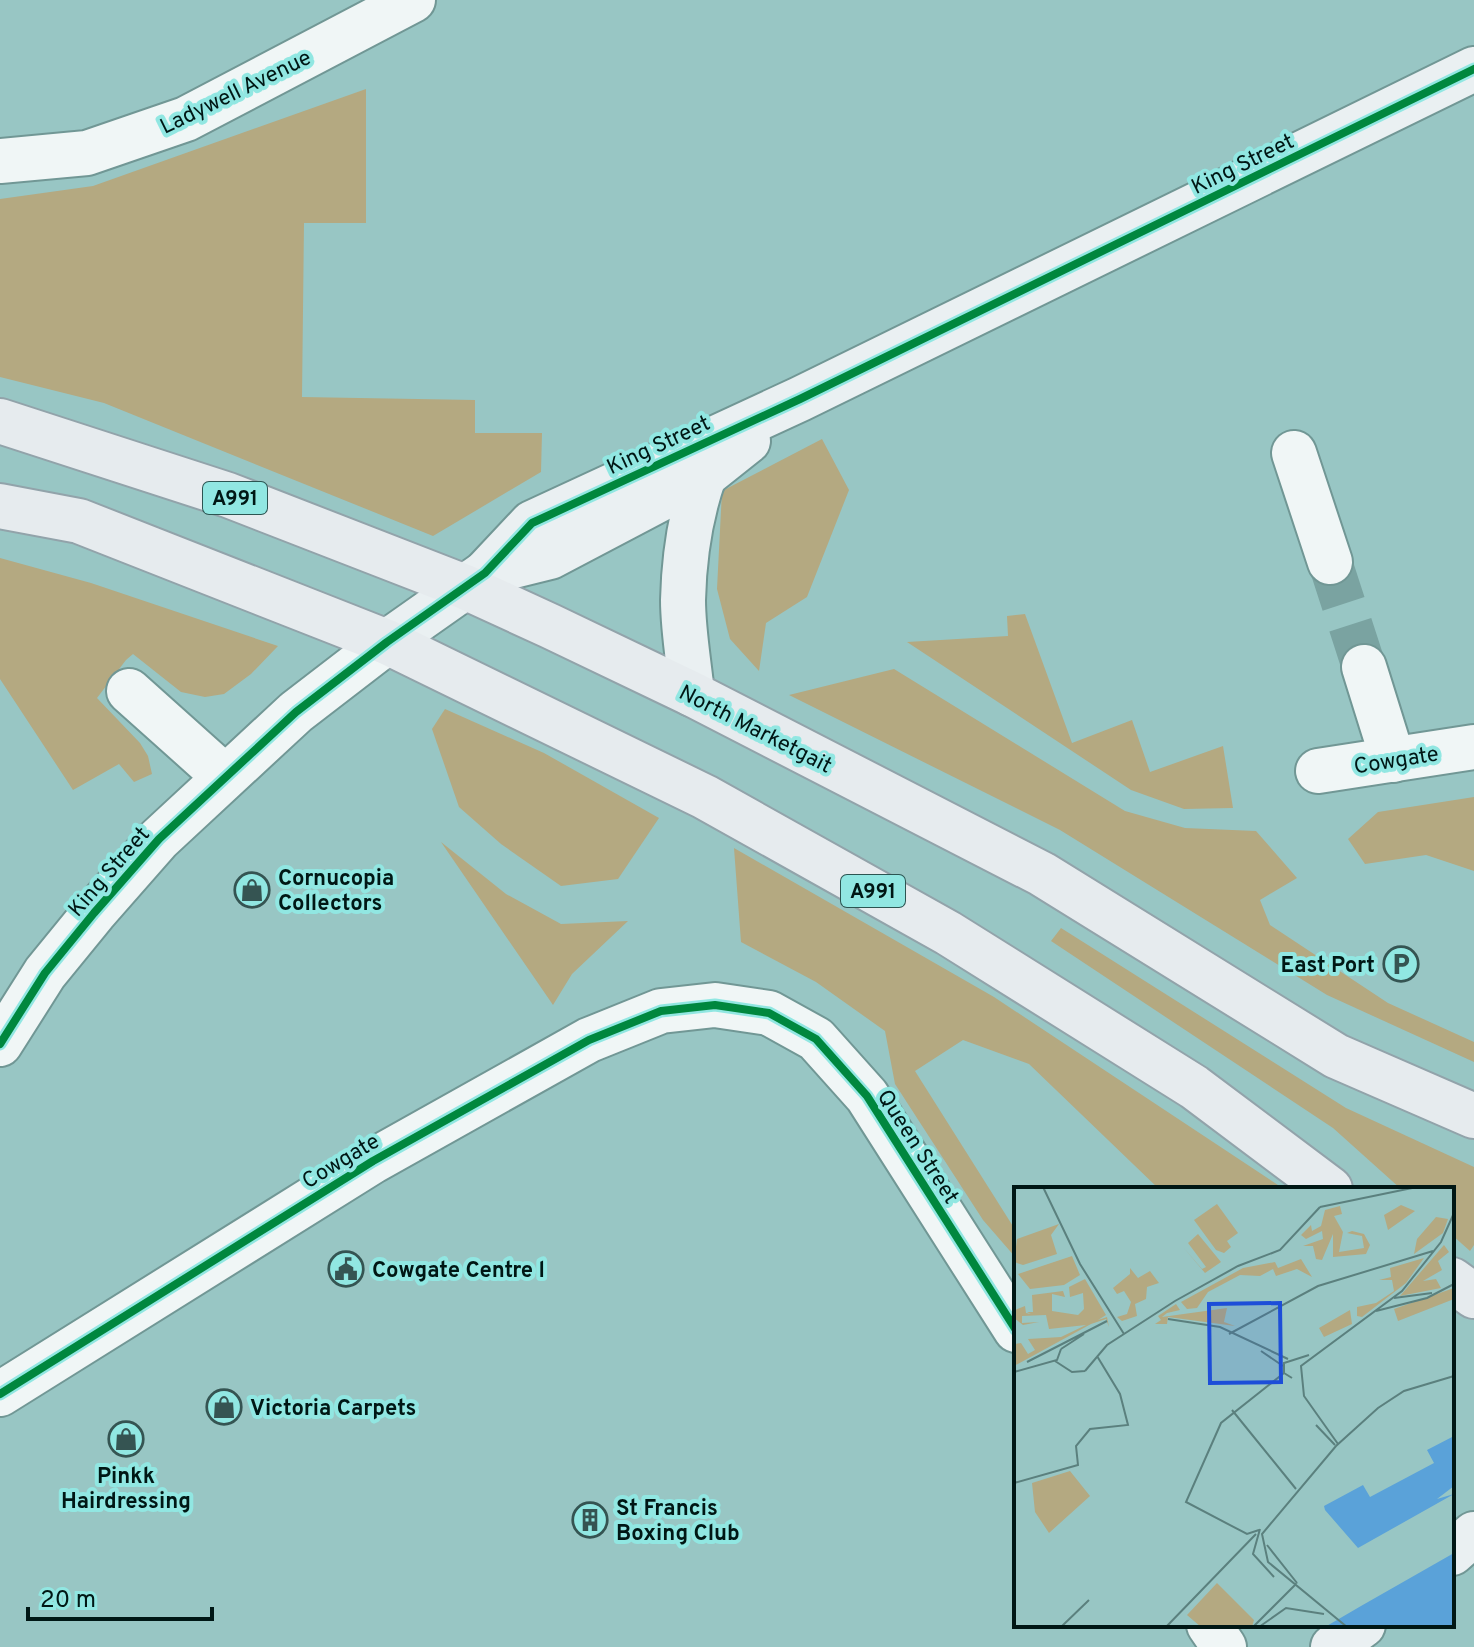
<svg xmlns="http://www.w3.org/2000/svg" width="1474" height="1647" viewBox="0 0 1474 1647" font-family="Overpass,sans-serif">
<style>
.green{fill:#b4a981}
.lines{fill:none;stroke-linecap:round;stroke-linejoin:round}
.street-tunnel{stroke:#7aa3a1;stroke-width:44;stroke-dasharray:44 22;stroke-linecap:butt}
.street-casing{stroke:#719795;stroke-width:48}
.secondary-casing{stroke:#719795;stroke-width:48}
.primary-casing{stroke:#92a3aa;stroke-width:48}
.street{stroke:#f0f6f6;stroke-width:44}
.secondary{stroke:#eaf0f2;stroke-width:44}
.primary{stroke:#e6ebee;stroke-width:44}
.cycleway-casing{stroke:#91e7e2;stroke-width:13}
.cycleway{stroke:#00873e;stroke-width:8}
.labels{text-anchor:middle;stroke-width:8;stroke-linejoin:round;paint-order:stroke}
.shield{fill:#91e7e2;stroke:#2c5552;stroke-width:2}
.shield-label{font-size:20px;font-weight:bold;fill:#001715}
.street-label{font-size:22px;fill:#001715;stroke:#91e7e2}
.poi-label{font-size:22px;font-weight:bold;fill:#001715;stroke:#91e7e2;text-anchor:start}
.inset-road{fill:none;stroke:#5b807e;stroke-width:2}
.view{fill:#1d4ed8;fill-opacity:0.15;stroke:#1d4ed8;stroke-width:4}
.inset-edge{fill:none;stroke:#001715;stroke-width:4}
</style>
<rect width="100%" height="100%" fill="#98c6c4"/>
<g class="green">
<path d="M366,89V223H304L302,397L475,400V433H542L541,472L433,536L104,403L0,377V199L93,186Z"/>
<path d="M822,439L849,490L807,597L766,623L759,671L730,639L717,589L722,491Z"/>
<path d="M0,558L91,583L278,646L251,674L224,694L205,697L181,692L133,654L126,660L97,698L140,743L148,756L152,774L134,782L119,764L73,790L0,679Z"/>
<path d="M1025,614L1072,743L1132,720L1150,772L1223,746L1233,808L1184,809L1131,790L907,642L1008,636L1007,616Z"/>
<path d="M894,669L1125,811L1185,828L1256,831L1297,878L1260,900L1270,925L1388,1003L1474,1042V1062L1327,995L1060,830L789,695Z"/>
<path d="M445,709L544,753L659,818L618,879L561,886L501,844L459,807L432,729Z"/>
<path d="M1474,797V871L1426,855L1365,864L1348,839L1378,812Z"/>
<path d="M441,842L506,894L561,924L628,921L572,974L553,1005Z"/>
<path d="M734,848L994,997L1284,1189H1159L1029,1064L963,1040L915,1071L1016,1231V1258L983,1220L895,1084L885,1031L816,982L741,942Z"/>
<path d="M1061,928L1346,1108L1474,1167V1245L1470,1251L1452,1235V1189H1401L1333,1128L1051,941Z"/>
</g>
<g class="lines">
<path class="street-tunnel" d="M1330,562L1364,667"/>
<defs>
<g id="street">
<path d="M0,161L87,153L186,119L413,0"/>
<path d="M1294,453L1330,562"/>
<path d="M1364,667L1393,760"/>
<path d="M129,691L225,777"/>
<path d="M1318,771L1474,747"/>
<path d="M0,1044L45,973L94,913L159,839L296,712L387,642"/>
<path d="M0,1394L373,1161L589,1040L661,1011L715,1005L769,1013L816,1039L867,1096L1016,1330"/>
<path d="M1209,1625L1224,1647"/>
</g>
<g id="secondary">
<path d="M485,573L550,557L704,476L748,441"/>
<path d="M387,642L485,573L532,523L800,399L1474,69"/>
<path d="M692,694C689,663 683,631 683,600C684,557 690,516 704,476"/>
<path d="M1452,1553L1474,1534"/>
<path d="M1333,1647L1363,1625"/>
</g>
<g id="primary">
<path d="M0,421L228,495L465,587L550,626L692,694L1042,874L1336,1056L1474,1116"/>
<path d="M0,506L79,521L387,642L705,797L948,933L1194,1087L1330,1189"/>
<path d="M1452,1280L1474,1296"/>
</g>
</defs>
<use href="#street" class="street-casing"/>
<use href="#secondary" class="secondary-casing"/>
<use href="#primary" class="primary-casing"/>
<use href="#street" class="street"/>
<use href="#secondary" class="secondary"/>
<use href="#primary" class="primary"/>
<defs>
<g id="cycleway">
<path d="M0,1044L45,973L94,913L159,839L296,712L387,642L485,573L532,523L800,399L1474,69"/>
<path d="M0,1394L373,1161L589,1040L661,1011L715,1005L769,1013L816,1039L867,1096L1016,1330"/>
</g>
</defs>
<use href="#cycleway" class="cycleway-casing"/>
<use href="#cycleway" class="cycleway"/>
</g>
<defs>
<symbol id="shop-ring" viewBox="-11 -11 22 22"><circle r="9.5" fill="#91e7e2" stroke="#355452" stroke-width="1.5"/><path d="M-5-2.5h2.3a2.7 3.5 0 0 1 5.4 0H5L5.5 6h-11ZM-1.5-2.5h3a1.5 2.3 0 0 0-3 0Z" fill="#355452"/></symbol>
<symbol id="parking-ring" viewBox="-11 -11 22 22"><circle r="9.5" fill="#91e7e2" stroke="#355452" stroke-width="1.5"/><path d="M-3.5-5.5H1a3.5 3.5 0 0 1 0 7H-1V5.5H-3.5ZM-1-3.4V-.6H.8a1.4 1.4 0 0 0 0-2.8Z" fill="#355452"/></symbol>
<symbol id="civic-ring" viewBox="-11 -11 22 22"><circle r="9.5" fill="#91e7e2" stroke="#355452" stroke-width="1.5"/><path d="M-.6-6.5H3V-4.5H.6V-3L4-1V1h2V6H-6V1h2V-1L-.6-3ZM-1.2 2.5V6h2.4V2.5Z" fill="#355452"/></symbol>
<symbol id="building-ring" viewBox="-11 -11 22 22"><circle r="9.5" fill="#91e7e2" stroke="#355452" stroke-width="1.5"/><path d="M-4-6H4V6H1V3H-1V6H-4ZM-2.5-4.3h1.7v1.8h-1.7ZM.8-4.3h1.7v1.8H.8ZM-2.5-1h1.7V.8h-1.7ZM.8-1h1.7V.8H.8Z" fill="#355452"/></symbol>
</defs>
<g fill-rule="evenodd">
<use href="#shop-ring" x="232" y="870" width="40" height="40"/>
<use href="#parking-ring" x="1381" y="944" width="40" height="40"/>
<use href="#civic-ring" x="326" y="1249" width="40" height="40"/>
<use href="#shop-ring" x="204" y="1387" width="40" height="40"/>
<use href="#shop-ring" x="106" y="1419" width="40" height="40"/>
<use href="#building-ring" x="570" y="1500" width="40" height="40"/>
</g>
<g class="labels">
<g class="shield">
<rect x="203" y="482" width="64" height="32" rx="6"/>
<rect x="841" y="875" width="64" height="32" rx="6"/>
</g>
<g class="shield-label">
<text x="235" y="505">A991</text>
<text x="873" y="898">A991</text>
</g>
<g class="street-label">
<text transform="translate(235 91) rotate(-26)" y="8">Ladywell Avenue</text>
<text transform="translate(1242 163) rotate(-26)" y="8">King Street</text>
<text transform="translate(658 444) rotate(-25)" y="8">King Street</text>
<text transform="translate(756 728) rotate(27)" y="8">North Marketgait</text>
<text transform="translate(1396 759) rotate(-9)" y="8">Cowgate</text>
<text transform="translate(108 871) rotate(-49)" y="8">King Street</text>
<text transform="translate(919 1146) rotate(57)" y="8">Queen Street</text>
<text transform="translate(340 1160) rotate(-31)" y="8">Cowgate</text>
</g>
<g class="poi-label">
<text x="278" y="885">Cornucopia<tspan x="278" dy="25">Collectors</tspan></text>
<text x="1375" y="972" text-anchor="end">East Port</text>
<text x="372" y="1277">Cowgate Centre l</text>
<text x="250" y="1415">Victoria Carpets</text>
<text x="126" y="1483" text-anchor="middle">Pinkk<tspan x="126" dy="25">Hairdressing</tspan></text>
<text x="616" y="1515">St Francis<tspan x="616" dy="25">Boxing Club</tspan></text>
</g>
</g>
<g transform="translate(1014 1187)">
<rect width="440" height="440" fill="#98c6c4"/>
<path d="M203,17L224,46L213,54L217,60L210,66L202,63L180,33ZM387,18L401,24L374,43L370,28ZM326,19L328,27L320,29L329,45L325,65L350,61L348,49L333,46L338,44L350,47L356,58L352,67L319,70V47L308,73L302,72L299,59H289L309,52L308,44L292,52L287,48L297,38L298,44L307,39L311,23ZM422,30L434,32L429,46L400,67L403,52ZM45,37L37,48L43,67L9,78L0,75L3,52ZM184,47L207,75L191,86L169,60L188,82L192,80L174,56ZM430,58L435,65L424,74L428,83L409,94L422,92L427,101L386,109ZM58,69L66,88L50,98L16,102L4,87ZM410,71L392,96L348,130L343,129V120L362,116L380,104L378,93H365L377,90L376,81ZM287,72L298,90L283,82L262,89L259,82L246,89L226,88L194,105L183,121L173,122L167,115L229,81L261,75L264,81ZM116,81L124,91L136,84L145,96L133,100L132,112L121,117L123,129L108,134L103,130L113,127L117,115L110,104L103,107L99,101L116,87ZM71,92L92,128L84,133L93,130L95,140L92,132L77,137L0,179V157L7,156L14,167L21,163L14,152L47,150L72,138L35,142L32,128L8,129V136L25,135L9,138L0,131V116L1,123L11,119L12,126L17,127L13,125H19L18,108L49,104L51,110L38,107V124L64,128L70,122L69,106L56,110L55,100ZM440,101V112L384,134L380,122ZM162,117L166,123L153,126L148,130L213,121L210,135L221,139L154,130L153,137H141L147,133L144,129ZM336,123L338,137L310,150L305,141ZM56,284L76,309L35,346L21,325L18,296ZM203,396L240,433L238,440H187L173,428Z" fill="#b4a981"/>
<path d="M440,249V299L423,312L440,307L344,361L311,323L310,319L349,298L356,310L420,276L413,263ZM440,366V440H311L347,419Z" fill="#5aa2d9"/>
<path class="inset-road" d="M29,0L66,77L110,147M306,20L403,0M380,111L418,106M362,124L413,111L440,97M154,132L206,140L274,172M215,147L304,99L419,64M47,162L70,147M247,164L269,179M41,174L58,185L71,184M13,175L93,134M71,184L93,158L161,114L224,79L266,63L306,20M0,185L43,173L47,162M278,191L270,186V176L295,168M218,223L282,302M302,238L321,258M324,257L290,209L287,179L388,104L427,55L440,26M0,296L64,278L62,259L76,242L114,238L106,207L83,169M246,342L239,367L260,390M245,343L233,347L172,315L207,236L270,186M253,358L283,396M47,440L75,413M152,440L242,347M239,440L283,396M245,440L272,421L310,427M333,440L254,375L248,347L322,259L364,221L390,204L440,189"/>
<path class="view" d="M266,116L267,195L196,196L195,117Z"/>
<rect width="440" height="440" class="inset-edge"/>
</g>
<path d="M28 1607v12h184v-12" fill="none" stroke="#001715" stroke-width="4"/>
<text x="40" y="1607" font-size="24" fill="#001715" stroke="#91e7e2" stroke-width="6" paint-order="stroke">20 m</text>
</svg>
